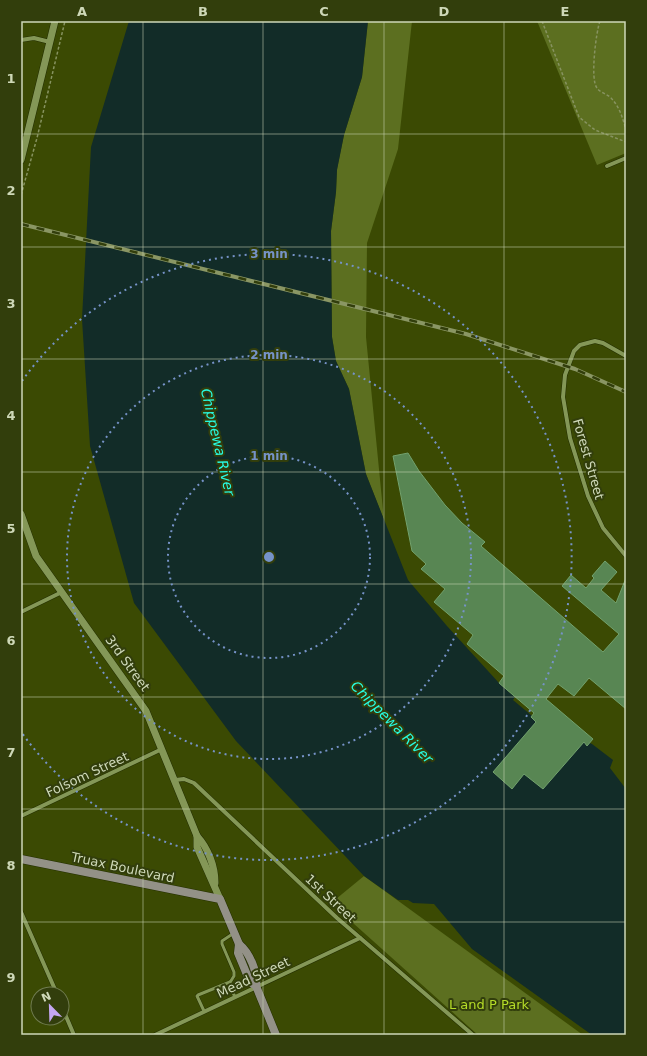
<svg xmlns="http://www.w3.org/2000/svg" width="647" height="1056" viewBox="0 0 647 1056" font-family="'DejaVu Sans',sans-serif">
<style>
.green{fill:#5c6f20}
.water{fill:#122c28}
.building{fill:#588653;stroke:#72a16d}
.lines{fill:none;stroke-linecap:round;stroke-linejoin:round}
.service-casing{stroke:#232e00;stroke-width:4}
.minor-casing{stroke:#232e00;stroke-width:5}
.tertiary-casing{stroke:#232e00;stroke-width:8}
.secondary-casing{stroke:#232e00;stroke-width:9}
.path{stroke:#879360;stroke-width:1.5;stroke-dasharray:3 2;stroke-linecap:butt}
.service{stroke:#849757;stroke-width:3}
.minor{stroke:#849757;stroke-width:4}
.tertiary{stroke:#849757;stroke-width:7}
.secondary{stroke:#939187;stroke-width:8}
.rail-casing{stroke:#8a9664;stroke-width:4}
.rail{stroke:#323e0c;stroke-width:2.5;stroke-dasharray:8;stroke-linecap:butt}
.grid{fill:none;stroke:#ced8b8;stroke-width:1;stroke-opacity:0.55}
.ring{fill:none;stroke:#7693c8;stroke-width:2;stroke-dasharray:2 4}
.labels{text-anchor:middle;stroke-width:4;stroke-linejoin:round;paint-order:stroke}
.street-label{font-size:13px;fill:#ced8b8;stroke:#323e0c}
.park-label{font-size:13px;fill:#b5dc28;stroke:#323e0c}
.water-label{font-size:14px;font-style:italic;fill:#27fce3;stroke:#323e0c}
.centre{fill:#7693c8;stroke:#323e0c;stroke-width:2}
.ring-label{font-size:12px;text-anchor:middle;font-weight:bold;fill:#7693c8;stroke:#323e0c;stroke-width:4;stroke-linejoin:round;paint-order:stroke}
.neatline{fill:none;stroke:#ced8b8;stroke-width:1.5}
.grid-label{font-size:13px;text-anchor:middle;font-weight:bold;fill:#ced8b8}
</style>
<rect width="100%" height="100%" fill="#3b4a03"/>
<g class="green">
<path d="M368,21H412L398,149L367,243L366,337L384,520L366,474L349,389L336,361L332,337L331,231L336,192L337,169L344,135L362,77Z"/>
<path d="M537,21H626V153L597,165Z"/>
<path d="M364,876L583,1035H478L334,906L336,899Z"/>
</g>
<path class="water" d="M129,21H368L362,77L344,135L337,170L336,192L331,231L332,337L336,361L349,389L366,474L408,580L447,626L499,683L515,697L513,700L531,715L592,744L613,760L610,768L626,789V1035H592L472,949L434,904L413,903L408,900H398L364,876L236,741L134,603L90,446L82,319L91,147Z"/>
<path class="building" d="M408,453L419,471L445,505L462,523L485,542L481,546L603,652L619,634L562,586L571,575L586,588L594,578L592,576L605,561L617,572L601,590L616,603L626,578V709L589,678L574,696L558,684L546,699L593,739L587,746L584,742L543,789L524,774L512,789L493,772L536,722L531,717L534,713L499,683L504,676L467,644L473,635L434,602L445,589L421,569L426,564L412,551L393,456Z"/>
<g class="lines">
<defs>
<g id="service">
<path d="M234,933L222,941V944L234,972V976L229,984L235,997"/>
<path d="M204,1011L197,996L198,995L230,982"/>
</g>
<g id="minor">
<path d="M21,40L34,38L50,42"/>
<path d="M607,166L626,158"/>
<path d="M626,356L603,343L595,341L580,345L574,351L565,375L563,397L570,438L588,496L603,528L626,556"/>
<path d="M21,612L62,592"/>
<path d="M175,780L184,779L194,783L337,918L473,1035"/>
<path d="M21,816L162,749"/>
<path d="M21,912L57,994"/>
<path d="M62,1007L74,1035"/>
<path d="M155,1035L360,938"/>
</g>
<g id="tertiary">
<path d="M21,160L55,21"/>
<path d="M21,514L36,556L146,711L197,836C208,848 215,866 215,883"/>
<path d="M197,836V847L220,899"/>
</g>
<g id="secondary">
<path d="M21,859L220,899L239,944L238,953L250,982L256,986"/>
<path d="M239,944C250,953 258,973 256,986L276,1035"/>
</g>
</defs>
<use href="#service" class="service-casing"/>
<use href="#minor" class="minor-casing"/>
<use href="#tertiary" class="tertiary-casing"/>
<use href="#secondary" class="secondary-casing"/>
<g class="path">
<path d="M542,21L579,117L595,130L626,142"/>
<path d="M600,21C596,32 590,80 597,88C600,93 608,94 612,99C620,108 623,119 626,130"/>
<path d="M21,195L37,138L65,21"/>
</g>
<use href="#service" class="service"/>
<use href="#minor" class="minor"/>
<use href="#tertiary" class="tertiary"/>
<use href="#secondary" class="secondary"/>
<defs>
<path id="rail" d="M21,224L466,334L575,369L626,392"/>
</defs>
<use href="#rail" class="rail-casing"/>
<use href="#rail" class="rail"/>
</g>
<path class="grid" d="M143,21V1035M263,21V1035M384,21V1035M504,21V1035M21,134H626M21,247H626M21,359H626M21,472H626M21,584H626M21,697H626M21,809H626M21,922H626"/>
<g class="ring">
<circle cx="269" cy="557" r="101"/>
<circle cx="269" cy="557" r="202"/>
<path d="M22 381A303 303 0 1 1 22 733"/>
</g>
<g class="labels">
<g class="street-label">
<text transform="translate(589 459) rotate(74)" y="5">Forest Street</text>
<text transform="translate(128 663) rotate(54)" y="5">3rd Street</text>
<text transform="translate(87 774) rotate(-25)" y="5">Folsom Street</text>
<text transform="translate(123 867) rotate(12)" y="5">Truax Boulevard</text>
<text transform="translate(331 898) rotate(43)" y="5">1st Street</text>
<text transform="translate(253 977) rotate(-25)" y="5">Mead Street</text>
</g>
<g class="park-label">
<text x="489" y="1009">L and P Park</text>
</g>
<g class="water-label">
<text transform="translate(218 442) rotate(77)" y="5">Chippewa River</text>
<text transform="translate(392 722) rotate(45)" y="5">Chippewa River</text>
</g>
</g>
<circle cx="269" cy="557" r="6" class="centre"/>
<g class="ring-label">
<text x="269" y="258">3 min</text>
<text x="269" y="359">2 min</text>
<text x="269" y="460">1 min</text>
</g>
<rect width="647" height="1056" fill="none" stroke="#323e0c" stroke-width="44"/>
<g transform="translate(50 1006) rotate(337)"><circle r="19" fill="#323e0c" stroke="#707c51"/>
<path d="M0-3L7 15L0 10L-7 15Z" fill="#c4a7f1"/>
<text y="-6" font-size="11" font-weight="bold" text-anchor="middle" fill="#ced8b8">N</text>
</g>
<rect x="22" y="22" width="603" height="1012" class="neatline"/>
<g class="grid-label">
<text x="82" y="16">A</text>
<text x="203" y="16">B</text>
<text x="324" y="16">C</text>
<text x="444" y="16">D</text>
<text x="565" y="16">E</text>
<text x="11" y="83">1</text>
<text x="11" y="195">2</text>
<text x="11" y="308">3</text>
<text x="11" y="420">4</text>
<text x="11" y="533">5</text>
<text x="11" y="645">6</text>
<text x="11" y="757">7</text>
<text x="11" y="870">8</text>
<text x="11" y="982">9</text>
</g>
</svg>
